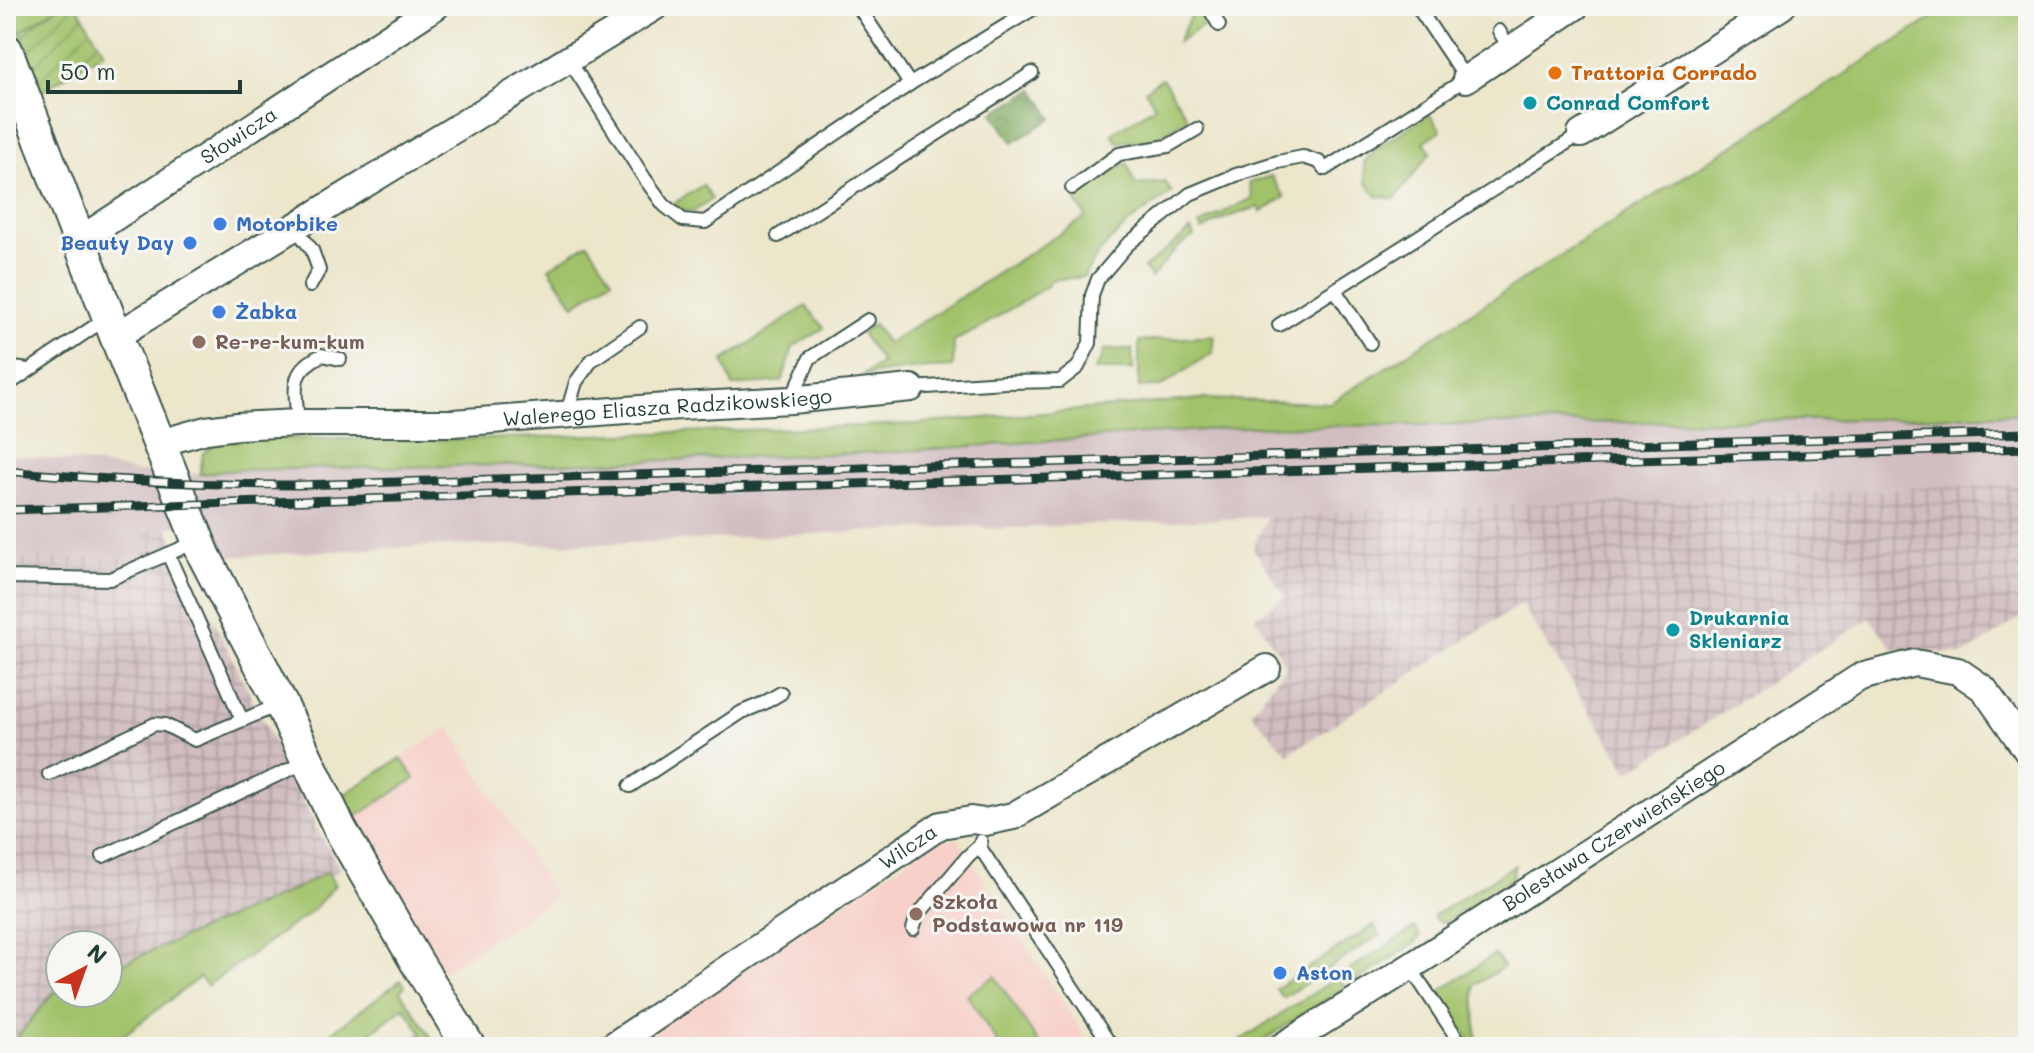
<svg xmlns="http://www.w3.org/2000/svg" width="2034" height="1053" viewBox="0 0 2034 1053" font-family="Mali,sans-serif">
<style>
.built{fill:#f7d0c9}
.industrial{fill:url(#industrial-grid);fill-rule:evenodd}
.railway{fill:#d2bec1}
.green{fill:#a2c26a;stroke:#60804f;stroke-width:2}
.forest{fill:url(#forest-crowns);stroke:#507249;stroke-width:2}
.garden{fill:url(#garden-furrows);stroke:#60804f;stroke-width:2}
.lines{fill:none;stroke-linecap:round;stroke-linejoin:round}
.service-casing{stroke:#3e564b;stroke-width:16}
.minor-casing{stroke:#3e564b;stroke-width:30}
.tertiary-casing{stroke:#3e564b;stroke-width:36}
.service{stroke:#fff;stroke-width:12}
.minor{stroke:#fff;stroke-width:26}
.tertiary{stroke:#fff;stroke-width:32}
.rail-casing{stroke:#1f3d34;stroke-width:9}
.rail{stroke:#f6f6f2;stroke-width:6;stroke-dasharray:18;stroke-linecap:butt}
.food-dot{fill:#e8710a;stroke:#f6f6f2;stroke-width:3}
.culture-dot{fill:#0f9aa8;stroke:#f6f6f2;stroke-width:3}
.shop-dot{fill:#3f7fe0;stroke:#f6f6f2;stroke-width:3}
.education-dot{fill:#8d6e63;stroke:#f6f6f2;stroke-width:3}
.labels{text-anchor:middle;stroke-width:6;stroke-linejoin:round;paint-order:stroke}
.food-label{font-size:20px;font-weight:bold;fill:#c56008;stroke:#f6f6f2;text-anchor:start}
.culture-label{font-size:20px;font-weight:bold;fill:#0d838f;stroke:#f6f6f2;text-anchor:start}
.street-label{font-size:20px;fill:#1f3d34;stroke:#f6f6f2}
.shop-label{font-size:20px;font-weight:bold;fill:#366cbe;stroke:#f6f6f2;text-anchor:start}
.education-label{font-size:20px;font-weight:bold;fill:#785e54;stroke:#f6f6f2;text-anchor:start}
</style>
<defs>
<pattern id="industrial-grid" width="8" height="8" patternUnits="userSpaceOnUse" patternTransform="scale(2)"><rect width="8" height="8" fill="#d2bec1"/><path d="M0 4h8M4 0v8" fill="none" stroke="#aa9c9e"/></pattern>
<pattern id="forest-crowns" width="20" height="18" patternUnits="userSpaceOnUse" patternTransform="scale(2)"><rect width="20" height="18" fill="#81a85e"/><path d="M2 6a3 3 0 1 1 6 0M12 15a3 3 0 1 1 6 0" fill="none" stroke="#698a4e"/></pattern>
<pattern id="garden-furrows" width="10" height="10" patternUnits="userSpaceOnUse" patternTransform="scale(2)"><rect width="10" height="10" fill="#a2c26a"/><path d="M-1 1l2-2M0 10L10 0M9 11l2-2" fill="none" stroke="#839f58"/></pattern>
</defs>
<rect width="100%" height="100%" fill="#f6f6f2"/>
<filter id="ink" filterUnits="userSpaceOnUse"><feTurbulence type="fractalNoise" baseFrequency=".0125" numOctaves="2"/><feDisplacementMap in="SourceGraphic" scale="16" xChannelSelector="R" yChannelSelector="G"/><feConvolveMatrix kernelMatrix="1 2 1 2 8 2 1 2 1" color-interpolation-filters="sRGB"/></filter>
<filter id="wash" filterUnits="userSpaceOnUse"><feTurbulence type="fractalNoise" baseFrequency=".006" numOctaves="4" result="noise"/><feDisplacementMap in="SourceGraphic" scale="32" xChannelSelector="R" yChannelSelector="G"/><feGaussianBlur stdDeviation="1.8" result="paint"/><feColorMatrix in="noise" values="0 0 0 0 0 0 0 0 0 0 0 0 0 0 0 0 0 1.4 0 .05"/><feComposite in="paint" operator="in"/></filter>
<g filter="url(#wash)">
<rect width="100%" height="100%" fill="#ece6cb"/>
<g class="built">
<path d="M449,727L556,897L442,973L340,797Z"/>
<path d="M958,839L1091,1047H641L653,1032L937,840Z"/>
</g>
<g class="industrial">
<path d="M2028,482V613L1964,655L1892,648L1870,618L1629,772L1521,604L1288,754L1251,713L1286,666L1255,617L1285,597L1253,548L1267,517L1395,508L1683,500Z"/>
<path d="M167,527L320,835L340,869L108,1047H6V557L141,558L146,530ZM60,945H108V993H60Z"/>
</g>
<path class="railway" d="M2028,413V482L1683,500L1395,508L1267,517L990,529L975,526L630,543L426,546L225,557L212,522L146,530L142,558L6,557V454L97,464L136,472L199,474L203,453L218,442L254,438L449,440L1882,419Z"/>
<g class="green">
<path d="M11,6H60L20,32Z"/>
<path d="M1185,6H1200L1206,18L1204,25L1178,42L1191,15Z"/>
<path d="M1951,6H2028V413L1882,419L1246,427L889,452L560,464L236,470L200,474L203,453L218,442L254,438L449,440L916,424L1201,399L1330,403Z"/>
<path d="M1162,78L1188,118L1153,140L1117,142L1112,134L1155,106L1145,90Z"/>
<path d="M1429,114L1441,130L1424,142L1431,152L1395,199L1377,196L1366,182L1364,162L1376,149Z"/>
<path d="M1128,164L1135,185L1165,182L1172,193C1139,214 1101,241 1084,277L1051,280L1047,286L978,329L954,341L953,367L909,369L861,376L882,363L861,333L874,324L887,344L1086,217L1074,198L1122,165Z"/>
<path d="M1271,176L1285,197L1261,212L1258,207L1225,218L1202,230L1199,225L1252,198L1249,183Z"/>
<path d="M703,185L712,199L693,212L678,209L673,204Z"/>
<path d="M1191,230L1194,236L1177,248L1151,278L1144,268Z"/>
<path d="M588,243L612,279L574,305L549,268Z"/>
<path d="M806,306L824,328L793,347L782,381L733,386L723,361Z"/>
<path d="M1214,336L1212,353L1160,387H1139V341Z"/>
<path d="M1132,349L1133,370H1094L1101,359L1104,350Z"/>
<path d="M401,758L415,779L352,819L340,797Z"/>
<path d="M1515,865L1512,878L1445,922L1437,921L1433,916Z"/>
<path d="M327,872L335,885L313,910L207,986L200,977L108,1047L10,1046L53,993L60,990V993H108V970L295,889Z"/>
<path d="M1374,925L1380,935L1283,998L1276,989Z"/>
<path d="M1415,928L1420,936L1415,943L1356,981L1349,970Z"/>
<path d="M1495,954L1503,967L1474,986L1477,1047H1474L1439,992Z"/>
<path d="M995,976L1041,1047H1000L967,995Z"/>
<path d="M1338,977L1345,987L1253,1047H1230Z"/>
<path d="M401,980L405,986L400,991L438,1047H432L426,1039L415,1047H407L406,1045L422,1033L404,1007L352,1047H312Z"/>
</g>
<path class="forest" d="M1034,89L1052,118L1013,143L993,113Z"/>
<path class="garden" d="M60,6H77L104,52L42,91L20,32Z"/>
</g>
<g filter="url(#ink)">
<g class="lines">
<defs>
<g id="service">
<path d="M858,6L910,84"/>
<path d="M1208,6L1219,25"/>
<path d="M1499,31L1510,49"/>
<path d="M569,60L645,179L664,205L683,220L705,222L910,84L1038,6"/>
<path d="M1072,188L1119,154L1168,146L1197,129"/>
<path d="M295,227L312,250L319,270L310,286"/>
<path d="M778,236L1032,73"/>
<path d="M1335,290L1370,343"/>
<path d="M1279,325L1581,134"/>
<path d="M6,367L28,370"/>
<path d="M6,386L95,326L107,320"/>
<path d="M911,388L1005,382L1060,381L1078,367L1090,343L1092,295L1098,279L1127,245L1190,194L1236,175L1278,162L1303,157L1319,162L1325,169L1466,79L1417,6"/>
<path d="M791,400L810,358L868,320"/>
<path d="M566,416L576,382L592,360L640,327"/>
<path d="M298,423C296,390 287,372 322,355L340,359"/>
<path d="M168,554L242,720"/>
<path d="M6,577L110,579L196,542"/>
<path d="M49,774L155,724L165,725L195,740L281,704"/>
<path d="M630,786L742,712L764,703L781,693"/>
<path d="M979,846L1112,1047"/>
<path d="M103,856L308,761"/>
<path d="M913,929L917,916L968,856L979,846L981,841"/>
<path d="M1410,967L1463,1047"/>
</g>
<g id="minor">
<path d="M1466,79L1576,6"/>
<path d="M1581,134L1782,6"/>
<path id="s1" d="M80,240L436,6"/>
<path d="M116,336L656,6"/>
<path id="s2" d="M160,443L206,430L237,426L298,423H453L680,406L791,400L911,388"/>
<path id="s3" d="M611,1047L941,825L971,820L985,822L1013,816L1267,668"/>
<path id="s4" d="M1281,1047L1410,967L1860,677L1915,663L1958,671L1984,689L2028,752"/>
</g>
<path id="tertiary" d="M6,50L116,336L204,555L281,704L340,829L416,961L469,1047"/>
</defs>
<use href="#service" class="service-casing"/>
<use href="#minor" class="minor-casing"/>
<use href="#tertiary" class="tertiary-casing"/>
<use href="#service" class="service"/>
<use href="#minor" class="minor"/>
<use href="#tertiary" class="tertiary"/>
<defs>
<g id="rail">
<path d="M6,471C104,480 199,485 298,485L2028,433"/>
<path d="M6,510L2028,448"/>
</g>
</defs>
<use href="#rail" class="rail-casing"/>
<use href="#rail" class="rail"/>
</g>
</g>
<circle class="food-dot" cx="1555" cy="73" r="8"/>
<g class="culture-dot">
<circle cx="1530" cy="103" r="8"/>
<circle cx="1673" cy="630" r="8"/>
</g>
<g class="shop-dot">
<circle cx="220" cy="224" r="8"/>
<circle cx="190" cy="243" r="8"/>
<circle cx="219" cy="312" r="8"/>
<circle cx="1280" cy="973" r="8"/>
</g>
<g class="education-dot">
<circle cx="199" cy="342" r="8"/>
<circle cx="916" cy="914" r="8"/>
</g>
<g class="labels">
<g class="food-label">
<text x="1571" y="80">Trattoria Corrado</text>
</g>
<g class="culture-label">
<text x="1546" y="110">Conrad Comfort</text>
<text x="1689" y="625">Drukarnia<tspan x="1689" dy="23">Skleniarz</tspan></text>
</g>
<g class="street-label">
<text dy="7" stroke="none"><textPath href="#s1" startOffset="190">Słowicza</textPath></text>
<text dy="7" stroke="none"><textPath href="#s2" startOffset="510">Walerego Eliasza Radzikowskiego</textPath></text>
<text dy="7" stroke="none"><textPath href="#s4" startOffset="394">Bolesława Czerwieńskiego</textPath></text>
<text dy="7" stroke="none"><textPath href="#s3" startOffset="358">Wilcza</textPath></text>
</g>
<g class="shop-label">
<text x="236" y="231">Motorbike</text>
<text x="174" y="250" text-anchor="end">Beauty Day</text>
<text x="235" y="319">Żabka</text>
<text x="1296" y="980">Aston</text>
</g>
<g class="education-label">
<text x="215" y="349">Re-re-kum-kum</text>
<text x="932" y="909">Szkoła<tspan x="932" dy="23">Podstawowa nr 119</tspan></text>
</g>
</g>
<rect width="2034" height="1053" fill="none" stroke="#f6f6f2" stroke-width="32"/>
<g transform="translate(84 969) rotate(41)"><circle r="38" fill="#f6f6f2" stroke="#a0aca6" stroke-width="2"/>
<path d="M0-6L14 30L0 20L-14 30Z" fill="#c8321e"/>
<text y="-12" font-size="22" font-weight="bold" text-anchor="middle" fill="#1f3d34">N</text>
</g>
<path d="M48 80v12h192v-12" fill="none" stroke="#1f3d34" stroke-width="4"/>
<text x="60" y="80" font-size="24" fill="#1f3d34" stroke="#f6f6f2" stroke-width="6" paint-order="stroke">50 m</text>
</svg>
